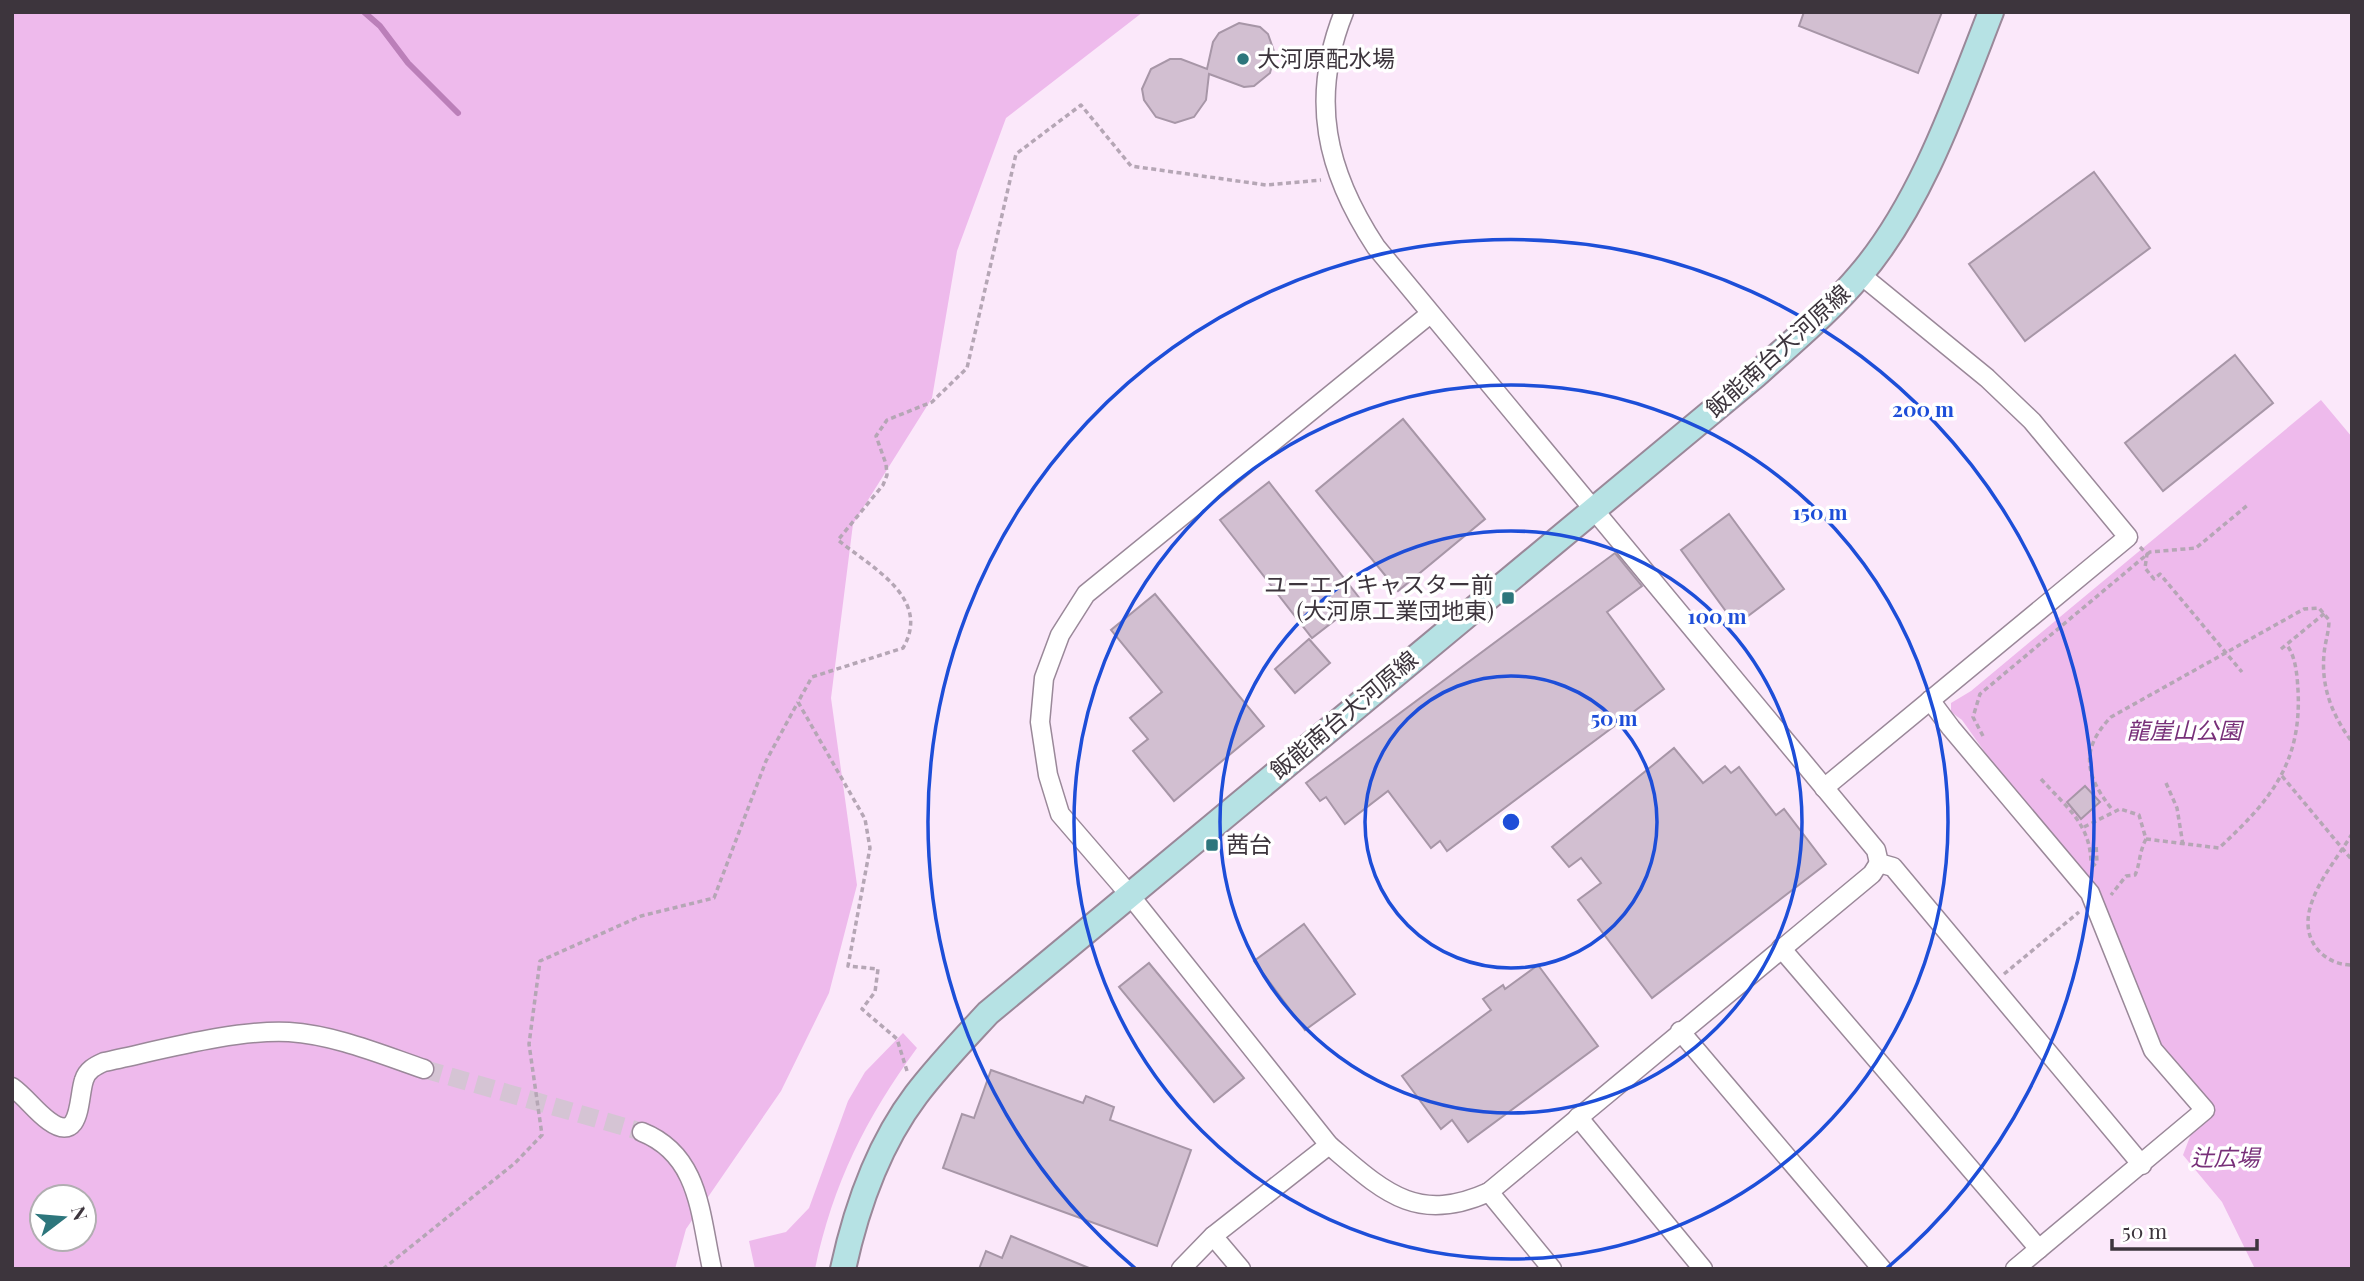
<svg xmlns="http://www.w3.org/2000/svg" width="2364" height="1281" viewBox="0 0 2364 1281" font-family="'Playfair Display','Noto Sans JP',serif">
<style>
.green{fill:#eebaec;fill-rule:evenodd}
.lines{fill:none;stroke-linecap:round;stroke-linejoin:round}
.stream{stroke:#bb7fb9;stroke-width:6}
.building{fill:#d2bfd1;stroke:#a796a7;stroke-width:2}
.street-tunnel{stroke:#d5c4d4;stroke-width:18;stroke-dasharray:18 9;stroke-linecap:butt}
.street-casing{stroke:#9a8899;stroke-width:21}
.secondary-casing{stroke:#9a8899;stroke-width:28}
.path{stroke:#b5a6b5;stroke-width:3.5;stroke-dasharray:5 3.5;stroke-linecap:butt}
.street{stroke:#fff;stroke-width:18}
.secondary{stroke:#b6e2e4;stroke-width:24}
.ring{fill:none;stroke:#1d4ed8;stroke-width:3.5}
.poi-dot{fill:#2d767c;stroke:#fff;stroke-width:2.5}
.labels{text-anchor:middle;stroke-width:7;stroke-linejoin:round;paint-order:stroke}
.poi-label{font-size:23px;fill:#3d353d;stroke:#fff;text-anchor:start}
.street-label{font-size:23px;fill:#3d353d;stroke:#fff}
.park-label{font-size:23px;font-style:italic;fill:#783079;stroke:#fff}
.centre{fill:#1d4ed8;stroke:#fff;stroke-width:3.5}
.ring-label{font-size:21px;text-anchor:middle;font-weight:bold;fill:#1d4ed8;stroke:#fff;stroke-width:7;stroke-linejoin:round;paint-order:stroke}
</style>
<rect width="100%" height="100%" fill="#fbe8fa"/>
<g class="green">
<path d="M12,12H1143L1006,118L957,251L932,398L853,524L831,698L857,885L829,993L781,1091L686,1229L675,1269H12ZM42,1197H84V1239H42Z"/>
<path d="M2321,400L2352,437V1269H2255L2222,1202L2183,1155L2191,1134L2214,1111L2157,1040L2098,888L1989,758L1962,720L1951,712V703L1971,691Z"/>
<path d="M903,1033L917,1048C866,1118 833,1183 815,1269H755L749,1241L786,1232L809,1208L848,1101L865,1072Z"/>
</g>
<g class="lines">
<path class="stream" d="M364,12L380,26L408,63L458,113"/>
</g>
<g class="building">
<path d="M1804,12H1942L1918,73L1799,26Z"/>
<path d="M1239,23L1260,27L1268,34L1275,54L1270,73L1254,86L1244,87L1209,74L1206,100L1194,117L1175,123L1156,117L1144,100L1142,89L1151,69L1170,59H1181L1207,69L1213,42L1219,33Z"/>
<path d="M2094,172L2150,248L2025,341L1969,264Z"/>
<path d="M2235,355L2273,403L2163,491L2125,443Z"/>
<path d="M1403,419L1485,519L1398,591L1316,491Z"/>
<path d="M1269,482L1361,600L1312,638L1220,520Z"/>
<path d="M1729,514L1784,589L1736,625L1681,550Z"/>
<path d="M1615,553L1642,586L1607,612L1664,689L1447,851L1440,841L1431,848L1388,791L1345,824L1326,797L1320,801L1306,783Z"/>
<path d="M1155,594L1264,726L1174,801L1133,751L1148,739L1130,718L1162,692L1111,630Z"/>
<path d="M1309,639L1330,663L1295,693L1275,669Z"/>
<path d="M1674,748L1703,783L1725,766L1731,773L1739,767L1776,815L1784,809L1826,864L1652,998L1578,900L1601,883L1581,858L1569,867L1552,847Z"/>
<path d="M2085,786L2100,802L2081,819L2067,802Z"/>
<path d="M1304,924L1355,994L1305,1030L1254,961Z"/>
<path d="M1149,963L1244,1078L1214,1102L1119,987Z"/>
<path d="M1538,965L1598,1046L1468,1142L1452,1120L1441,1129L1402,1076L1491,1010L1483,999L1503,985L1505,989Z"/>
<path d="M991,1070L1083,1103L1086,1096L1114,1107L1110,1120L1191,1150L1157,1246L943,1168L962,1114L974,1118Z"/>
<path d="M1011,1236L1089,1268V1269H979L986,1251L1002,1258Z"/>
</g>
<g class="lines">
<path class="street-tunnel" d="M424,1069L642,1132"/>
<defs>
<g id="street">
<path d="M1344,12C1309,99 1326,171 1376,247L1876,850L1879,863L1893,867L2142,1165"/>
<path d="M1430,314L1086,594L1060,635L1044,678L1040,722L1048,775L1060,814L1129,894L1329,1145C1383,1191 1416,1225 1489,1192L1872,874L1879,863"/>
<path d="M1930,700L1951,728L2090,893L2153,1050L2205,1110L2015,1269"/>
<path d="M1824,788L2128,537L2032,421L1987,378L1861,275"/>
<path d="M1781,948L2039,1249"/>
<path d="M1680,1031L1882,1269"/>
<path d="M12,1087C26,1097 35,1111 49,1121C82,1145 78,1097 84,1080C87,1070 95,1066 104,1062C157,1051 236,1029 289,1032C335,1035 380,1054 424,1069"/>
<path d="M1578,1117L1703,1269"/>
<path d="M642,1132C700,1155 700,1215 712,1269"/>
<path d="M1489,1192L1552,1269"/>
<path d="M1213,1236L1241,1269"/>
<path d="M1181,1269L1213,1236L1329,1145"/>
</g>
<path id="secondary" d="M843,1269C856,1209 879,1144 916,1095C938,1066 963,1040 988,1013L1756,375C1791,343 1830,311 1860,275C1921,204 1957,99 1991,12"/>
</defs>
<use href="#street" class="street-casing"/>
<use href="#secondary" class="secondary-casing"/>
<g class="path">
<path d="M2140,547L2147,554L2145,568L2154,579L2160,574L2242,672"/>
<path d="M2281,649L2325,613"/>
<path d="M1983,736L1973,717L1980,694L2150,552L2196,548L2249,504"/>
<path d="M2282,776L2352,860"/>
<path d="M2041,779C2066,807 2091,824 2091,864"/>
<path d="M2166,783L2177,808L2183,845"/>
<path d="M2111,808C2085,775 2080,749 2111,717L2304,609L2319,608L2329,620C2329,632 2325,642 2324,654C2321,687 2332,715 2352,742"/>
<path d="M2084,827L2120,809L2139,815L2146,839C2139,852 2140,865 2135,875L2126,876L2111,895"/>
<path d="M2352,834C2333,866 2288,914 2318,950C2327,960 2339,965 2352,965"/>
<path d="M2146,839L2219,848C2270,801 2302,763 2298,690C2297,675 2296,656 2286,644"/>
<path d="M2092,867L2097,862L2096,844"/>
<path d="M2004,974L2079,912"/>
<path d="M907,1071L897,1039L862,1009L875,992L878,969L848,966L870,848L865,819L798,702L812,677L903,648C932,598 872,568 838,540L883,485L887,475L886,464L876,436L887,420L932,402L967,368L1016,154L1081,105L1131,166L1266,185L1321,180"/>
<path d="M383,1269L515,1163L542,1135L529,1044L540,961L641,916L714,898L766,761L798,702"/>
</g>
<use href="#street" class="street"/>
<use href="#secondary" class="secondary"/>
</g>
<g class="ring">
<circle cx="1511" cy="822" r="146"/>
<circle cx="1511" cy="822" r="291"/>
<circle cx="1511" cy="822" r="437"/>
<path d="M1136 1269A583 583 0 1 1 1886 1269"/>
</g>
<g class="poi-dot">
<circle cx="1243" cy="59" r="7"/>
<rect x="1501" y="591" width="14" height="14" rx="3.5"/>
<rect x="1205" y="838" width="14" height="14" rx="3.5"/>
</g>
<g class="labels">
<g class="poi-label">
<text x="1257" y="67">大河原配水場</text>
<text x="1494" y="593" text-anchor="end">ユーエイキャスター前<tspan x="1494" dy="26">(大河原工業団地東)</tspan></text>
<text x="1226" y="853">茜台</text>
</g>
<g class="street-label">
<text transform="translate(1778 351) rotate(-42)" y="8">飯能南台大河原線</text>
<text transform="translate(1344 715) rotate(-40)" y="8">飯能南台大河原線</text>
</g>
<g class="park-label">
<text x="2184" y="739">龍崖山公園</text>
<text x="2225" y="1166">辻広場</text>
</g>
</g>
<circle cx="1511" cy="822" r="10" class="centre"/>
<g class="ring-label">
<text x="1923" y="417">200 m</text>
<text x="1820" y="520">150 m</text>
<text x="1717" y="624">100 m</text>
<text x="1614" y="726">50 m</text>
</g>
<rect width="2364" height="1281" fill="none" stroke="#3d353d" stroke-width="28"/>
<g transform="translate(63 1218) rotate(74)"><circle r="33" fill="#ffffff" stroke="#b1aeb1" stroke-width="2"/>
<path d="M0-5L12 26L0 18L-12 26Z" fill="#2d767c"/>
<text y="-10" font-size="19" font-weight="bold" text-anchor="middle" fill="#3d353d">N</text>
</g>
<path d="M2112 1239v10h145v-10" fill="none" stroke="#3d353d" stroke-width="3.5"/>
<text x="2122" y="1239" font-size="21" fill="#3d353d" stroke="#ffffff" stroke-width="5" paint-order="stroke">50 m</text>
</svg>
